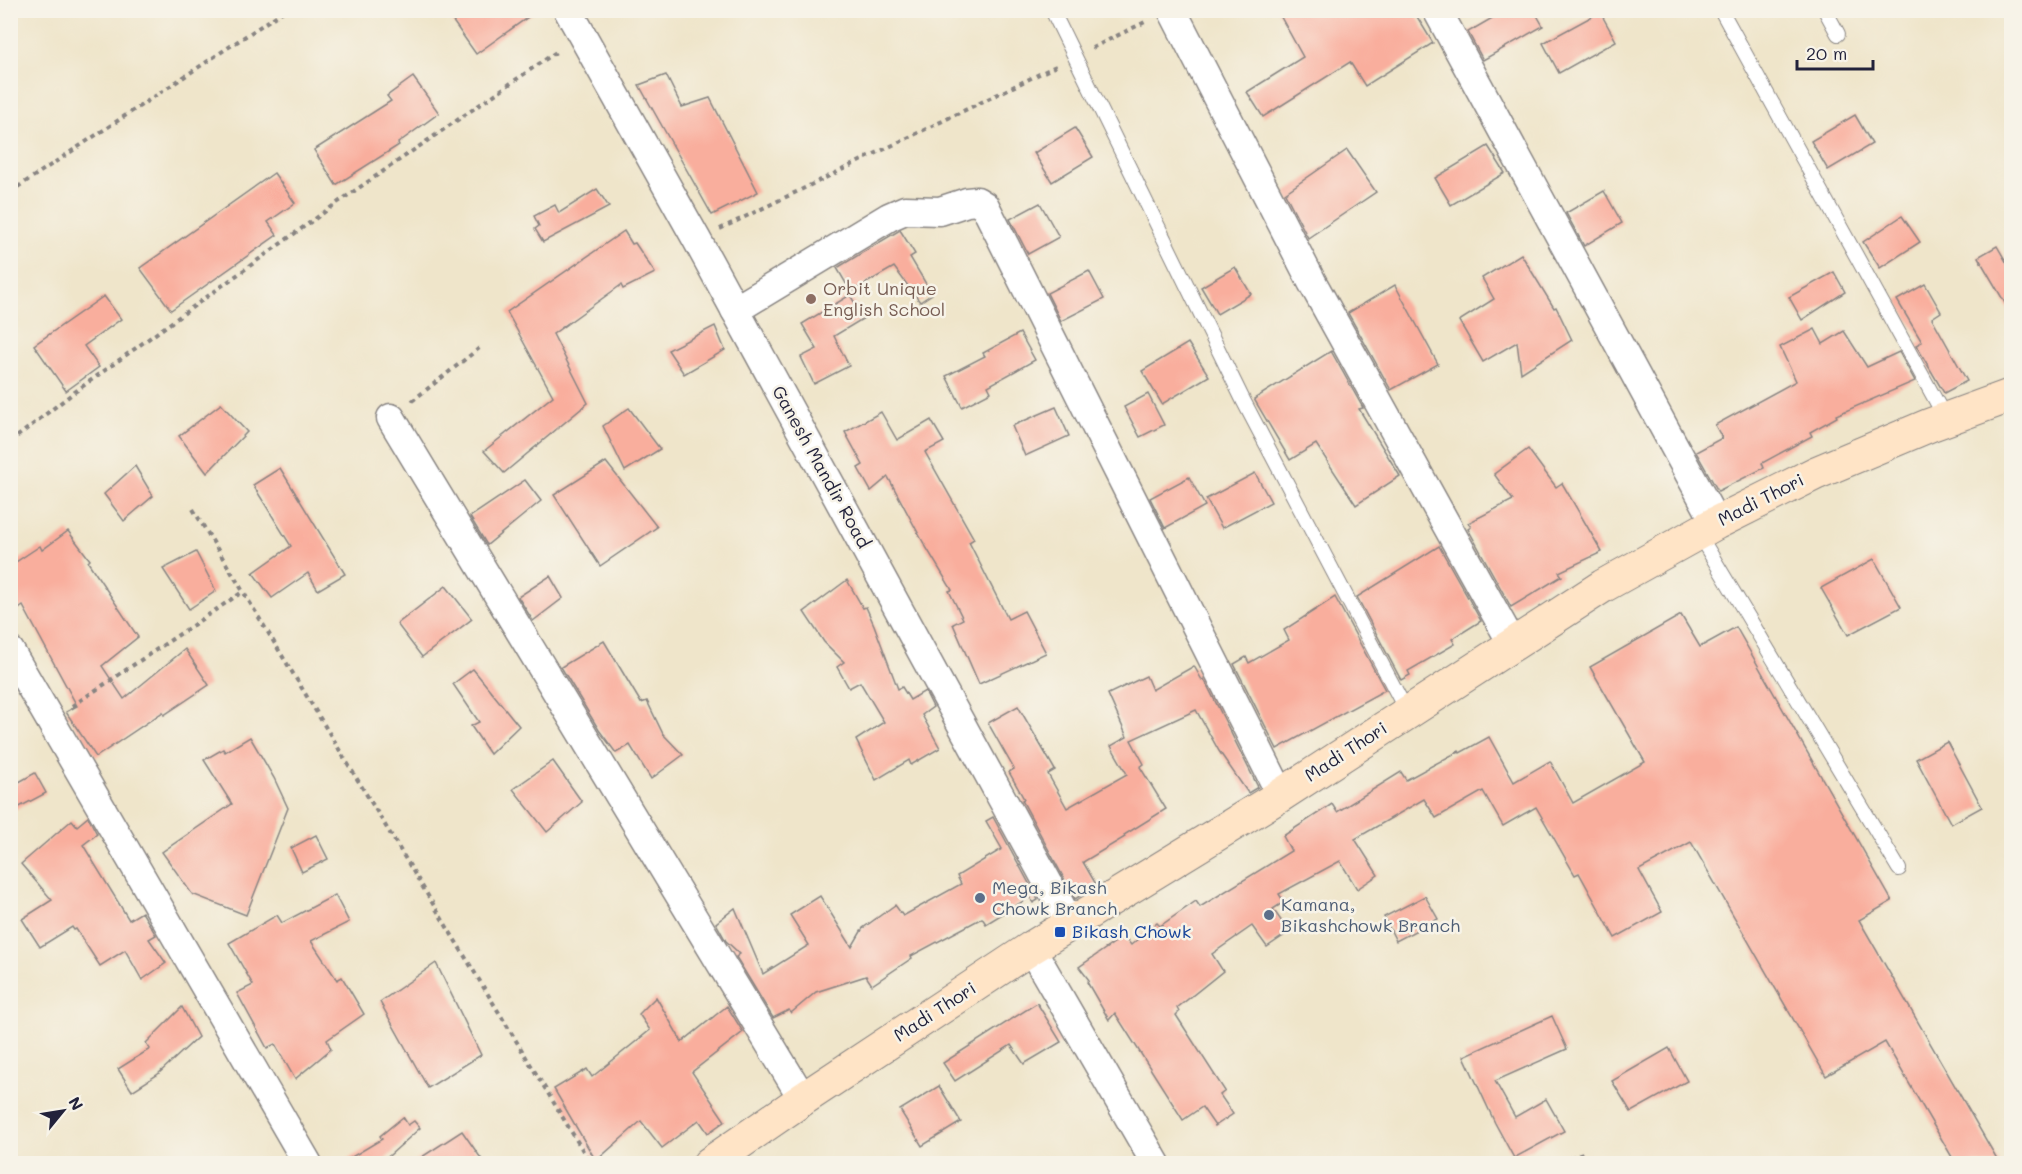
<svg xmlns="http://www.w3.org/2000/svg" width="2022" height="1174" viewBox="0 0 2022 1174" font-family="Mali,sans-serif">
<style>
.building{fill:#f9ae9d}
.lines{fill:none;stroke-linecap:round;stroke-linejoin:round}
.service-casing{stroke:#888482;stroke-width:16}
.minor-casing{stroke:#888482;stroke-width:31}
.secondary-casing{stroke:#888482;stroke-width:35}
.path{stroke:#888482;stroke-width:4;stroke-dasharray:4.5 4.5;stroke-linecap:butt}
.service{stroke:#fff;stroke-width:14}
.minor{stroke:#fff;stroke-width:28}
.secondary{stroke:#ffe4c6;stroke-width:33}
.education-dot{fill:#8d6e63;stroke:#f7f3e8;stroke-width:2}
.service-dot{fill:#5c6f8a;stroke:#f7f3e8;stroke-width:2}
.transit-dot{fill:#1a4fb4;stroke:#f7f3e8;stroke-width:2}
.labels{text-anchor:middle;stroke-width:5;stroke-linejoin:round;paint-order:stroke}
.education-label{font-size:18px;fill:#785e54;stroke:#f7f3e8;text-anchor:start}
.street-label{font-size:18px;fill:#22223b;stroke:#f7f3e8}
.service-label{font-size:18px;fill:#4e5e75;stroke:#f7f3e8;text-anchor:start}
.transit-label{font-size:18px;fill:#164399;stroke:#f7f3e8;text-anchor:start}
</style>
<rect width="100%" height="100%" fill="#f7f3e8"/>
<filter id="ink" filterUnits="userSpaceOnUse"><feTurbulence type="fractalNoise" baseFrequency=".0167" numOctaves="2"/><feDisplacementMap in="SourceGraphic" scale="12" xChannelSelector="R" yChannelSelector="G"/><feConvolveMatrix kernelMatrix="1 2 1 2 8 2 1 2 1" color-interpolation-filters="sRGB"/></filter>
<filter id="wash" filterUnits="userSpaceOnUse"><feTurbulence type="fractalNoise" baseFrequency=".008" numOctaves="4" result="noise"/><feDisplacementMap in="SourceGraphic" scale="24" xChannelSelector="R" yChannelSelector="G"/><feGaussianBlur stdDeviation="1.35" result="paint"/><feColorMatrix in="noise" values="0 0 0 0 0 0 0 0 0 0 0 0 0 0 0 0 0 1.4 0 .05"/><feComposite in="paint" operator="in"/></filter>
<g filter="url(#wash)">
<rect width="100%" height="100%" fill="#efe5ca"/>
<g id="blocks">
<g class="building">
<path d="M445,10H538L476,54Z"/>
<path d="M1277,10H1413L1433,43L1365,86L1350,62L1263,117L1247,92L1303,57Z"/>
<path d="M1506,10H1534L1543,26L1483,60L1468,32Z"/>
<path d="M1600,12L1616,41L1559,73L1543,43Z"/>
<path d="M666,75L682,107L710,98L758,192L712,215L639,85Z"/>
<path d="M413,77L439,113L398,143L399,145L336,185L314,150L391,101L387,96Z"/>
<path d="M1855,115L1872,144L1828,170L1811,141Z"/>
<path d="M1075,128L1093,157L1052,182L1034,153Z"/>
<path d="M1488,146L1505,173L1451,205L1435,178Z"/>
<path d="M1347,150L1376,192L1308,238L1285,193Z"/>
<path d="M274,173L295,203L268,222L277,235L171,310L140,268Z"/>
<path d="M597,189L609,207L543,242L535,229L539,226L534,216L555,205L559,213Z"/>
<path d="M1604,191L1622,223L1584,246L1566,213Z"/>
<path d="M1040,203L1059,237L1028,254L1010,219Z"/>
<path d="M1902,216L1920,242L1880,268L1863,242Z"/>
<path d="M900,230L915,254L910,257L932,294L920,302L894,267L851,292L837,268Z"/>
<path d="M624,231L632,244L635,243L655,273L623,289L621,285L553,334L588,403L504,473L484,451L553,396L507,312Z"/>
<path d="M1997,246L2012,272V315L1978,257Z"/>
<path d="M1521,254L1554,308L1556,307L1572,340L1521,373L1517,342L1483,362L1459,321L1494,299L1482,278Z"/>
<path d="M1235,267L1251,294L1217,314L1201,287Z"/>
<path d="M1089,271L1104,299L1061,321L1047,293Z"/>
<path d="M1834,272L1845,292L1802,320L1789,297Z"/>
<path d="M1925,284L1941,312L1932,318L1967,381L1944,393L1916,345L1922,342L1897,300Z"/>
<path d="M1395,285L1438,364L1391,390L1348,313Z"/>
<path d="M850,295L864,318L834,336L849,366L814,384L801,357L817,349L802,324Z"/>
<path d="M104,296L121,319L84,346L99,367L66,391L34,345Z"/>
<path d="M715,326L725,350L684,374L668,350Z"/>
<path d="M1815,329L1823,344L1844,331L1867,367L1899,352L1915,381L1836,415L1837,417L1810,432L1812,436L1762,463L1764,468L1718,491L1696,452L1722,438L1715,425L1796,381L1780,347Z"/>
<path d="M1020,333L1035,360L988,386L991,392L962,407L946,376L985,356L983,353Z"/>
<path d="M1188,343L1209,376L1162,404L1142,371Z"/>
<path d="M1331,351L1363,408L1359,409L1400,476L1356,505L1316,444L1290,460L1254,399Z"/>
<path d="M1148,394L1164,425L1140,437L1124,407Z"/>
<path d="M221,404L247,432L207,473L179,436Z"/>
<path d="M1056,407L1069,436L1025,456L1012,426Z"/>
<path d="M629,408L660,449L625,471L603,426Z"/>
<path d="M881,412L897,440L931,420L944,442L925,452L974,539L969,542L1008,619L1024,611L1046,653L979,684L953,624L963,619L949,591L952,590L923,542L888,477L871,491L858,468L863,465L845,432Z"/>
<path d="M1528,449L1556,487L1562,483L1602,552L1559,572L1562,576L1511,607L1468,529L1471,527L1468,523L1513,500L1494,474Z"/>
<path d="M606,462L657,527L600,566L554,495Z"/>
<path d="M135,466L153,496L124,521L104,494Z"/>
<path d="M280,468L345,574L318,590L308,573L272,598L253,573L291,546L253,485Z"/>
<path d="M1255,473L1271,502L1222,528L1206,499Z"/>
<path d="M1189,477L1205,506L1165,528L1150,498Z"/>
<path d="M525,480L541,501L487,545L470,517Z"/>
<path d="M68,531L90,560L88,562L138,637L102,666L124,699L185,649L209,685L164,715L163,712L96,757L66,712L77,706L23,606L10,615V566L40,546L42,550Z"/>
<path d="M1439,546L1481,621L1452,639L1455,644L1408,671L1410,675L1401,680L1357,597Z"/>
<path d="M196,552L216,591L189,609L163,569Z"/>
<path d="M1874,559L1901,607L1848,635L1821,588Z"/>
<path d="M550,576L563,598L533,621L518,597Z"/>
<path d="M847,580L863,608L866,607L874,625L898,689L902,687L910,700L925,691L933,707L922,715L940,748L911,765L909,760L876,780L856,740L884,722L860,682L849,688L837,667L844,662L824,642L804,612Z"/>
<path d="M446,586L472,619L422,657L397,624Z"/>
<path d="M1335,597L1385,690L1277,749L1234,664L1246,657L1249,663L1289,640L1284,630Z"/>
<path d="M1681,615L1700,647L1736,627L1892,901L1859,920L2000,1164H1956L1885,1042L1826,1076L1691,842L1639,870L1662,912L1615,938L1579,873L1575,875L1536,807L1503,826L1483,791L1436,818L1424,799L1355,839L1378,875L1357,889L1340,861L1279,894L1284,902L1273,909L1289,932L1267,947L1252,926L1212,954L1223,971L1177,1008L1179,1012L1176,1015L1225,1091L1220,1095L1233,1114L1215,1126L1202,1107L1183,1120L1115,1013L1109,1020L1087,982L1089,980L1079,967L1124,936L1131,945L1157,923L1160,926L1196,901L1200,907L1291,851L1283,836L1332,804L1337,812L1401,772L1406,780L1459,751L1460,753L1489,737L1514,782L1550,761L1573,803L1645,762L1590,667Z"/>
<path d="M604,641L641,703L647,701L663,734L683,755L651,779L630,745L616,753L599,730L561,667Z"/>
<path d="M1194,666L1202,680L1204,679L1258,787L1248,793L1219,751L1196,710L1131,740L1144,764L1140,767L1166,809L1124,835L1125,837L1083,862L1097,886L1075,899L1022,800L1024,799L1009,772L1014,769L988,723L1018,706L1055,770L1048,774L1067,808L1127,774L1111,746L1127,737L1108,694L1146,676L1152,690Z"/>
<path d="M473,669L519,726L490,754L471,726L479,722L453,684Z"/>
<path d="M250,737L274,778L288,808L246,915L192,894L162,852L232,804L204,760L223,749L225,752Z"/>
<path d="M1947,742L1982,807L1951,824L1916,759Z"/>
<path d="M553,761L582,802L547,832L513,789Z"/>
<path d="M35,773L46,793L10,812V787Z"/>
<path d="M88,817L97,834L83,845L129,920L142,912L156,935L149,939L166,963L142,980L125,950L100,966L76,929L74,930L72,927L40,947L22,919L52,900L21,864L72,820L77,826Z"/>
<path d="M993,817L1038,900L1033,903L1030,897L986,924L982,918L911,956L912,958L872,985L866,976L816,992L791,1013L789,1010L773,1018L736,957L740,954L726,941L716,923L735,908L763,974L809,945L790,915L820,896L852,947L863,928L895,905L903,916L961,884L957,876L1002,849L986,821Z"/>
<path d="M316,835L328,859L302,872L291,848Z"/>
<path d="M335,895L349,922L311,941L337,980L342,977L364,1014L327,1040L331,1049L295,1079L275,1044L267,1048L237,993L253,985L229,943L277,915L282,923Z"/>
<path d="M1425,896L1438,919L1396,941L1384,917Z"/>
<path d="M436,963L481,1055L428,1088L380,1002Z"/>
<path d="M656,997L682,1042L727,1006L743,1032L692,1072L725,1121L708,1133L699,1120L662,1148L641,1121L596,1161L554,1089L587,1069L592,1077L650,1030L639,1014Z"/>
<path d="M1037,1003L1061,1042L1024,1064L1011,1045L955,1081L943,1063Z"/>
<path d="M182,1007L198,1037L157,1075L132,1091L118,1069L150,1049L146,1043Z"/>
<path d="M1552,1016L1567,1049L1495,1081L1515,1117L1546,1099L1564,1131L1514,1158L1495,1123L1464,1056Z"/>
<path d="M1669,1048L1687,1081L1631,1112L1612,1081Z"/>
<path d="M939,1086L961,1122L922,1146L900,1110Z"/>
<path d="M403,1117L408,1125L414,1121L420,1128L380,1164H340L382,1139L380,1136Z"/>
<path d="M462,1131L485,1164H411Z"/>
</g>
</g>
</g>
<g filter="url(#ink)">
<use href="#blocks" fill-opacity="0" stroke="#888482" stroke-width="1.5"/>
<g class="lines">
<defs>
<g id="service">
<path d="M1052,10L1243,400L1407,712"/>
<path d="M1721,10L1946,419"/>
<path d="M1825,10L1838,34"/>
<path d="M1698,533L1899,869"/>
</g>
<g id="minor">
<path d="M568,10L697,240L1071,925"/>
<path d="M1172,10L1312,282L1513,645"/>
<path d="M1437,10L1716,523"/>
<path d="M735,310L889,217L905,210L940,211L967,202L977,201L985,206L1281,795"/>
<path d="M391,418L803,1099"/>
<path d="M10,651L308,1164"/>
<path d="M1031,948L1156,1164"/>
</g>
<path id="secondary" d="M709,1164L803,1099L1031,948L1281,795L1603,586L1716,523L1816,473L1930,425L2012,395"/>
</defs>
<use href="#service" class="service-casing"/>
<use href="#minor" class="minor-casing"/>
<use href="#secondary" class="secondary-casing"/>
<g class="path">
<path d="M1092,48L1147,21"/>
<path d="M10,192L285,10"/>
<path d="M720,229L1058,65"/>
<path d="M412,401L482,346"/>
<path d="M10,442L72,394L337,203L559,50"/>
<path d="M193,509L591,1164"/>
<path d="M72,706L244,591"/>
<path d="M1553,1164L1583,1153"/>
</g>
<use href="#service" class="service"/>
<use href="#minor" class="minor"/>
<use href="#secondary" class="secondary"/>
</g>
</g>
<circle class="education-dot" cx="811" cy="299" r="6"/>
<g class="service-dot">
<circle cx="980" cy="898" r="6"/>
<circle cx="1269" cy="915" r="6"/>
</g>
<rect class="transit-dot" x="1054" y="926" width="12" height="12" rx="3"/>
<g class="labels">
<g class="education-label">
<text x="823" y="295">Orbit Unique<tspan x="823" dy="21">English School</tspan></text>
</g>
<g class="street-label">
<text transform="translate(821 467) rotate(61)" y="6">Ganesh Mandir Road</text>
<text transform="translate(1761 500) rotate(-27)" y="6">Madi Thori</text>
<text transform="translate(1346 752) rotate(-33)" y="6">Madi Thori</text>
<text transform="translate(935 1012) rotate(-33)" y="6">Madi Thori</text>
</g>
<g class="service-label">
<text x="992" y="894">Mega, Bikash<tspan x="992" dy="21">Chowk Branch</tspan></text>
<text x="1281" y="911">Kamana,<tspan x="1281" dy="21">Bikashchowk Branch</tspan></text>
</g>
<g class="transit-label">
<text x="1072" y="938">Bikash Chowk</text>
</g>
</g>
<rect width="2022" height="1174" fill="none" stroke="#f7f3e8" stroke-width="36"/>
<g transform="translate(63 1111) rotate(60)" stroke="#f7f3e8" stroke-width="4.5" paint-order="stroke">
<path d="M0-4.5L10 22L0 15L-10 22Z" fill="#22223b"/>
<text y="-9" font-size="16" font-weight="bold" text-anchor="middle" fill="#22223b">N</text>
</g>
<path d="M1797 60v9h76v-9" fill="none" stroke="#22223b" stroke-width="3"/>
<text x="1806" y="60" font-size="18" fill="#22223b" stroke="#f7f3e8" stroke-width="4.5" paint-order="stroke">20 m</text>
</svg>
